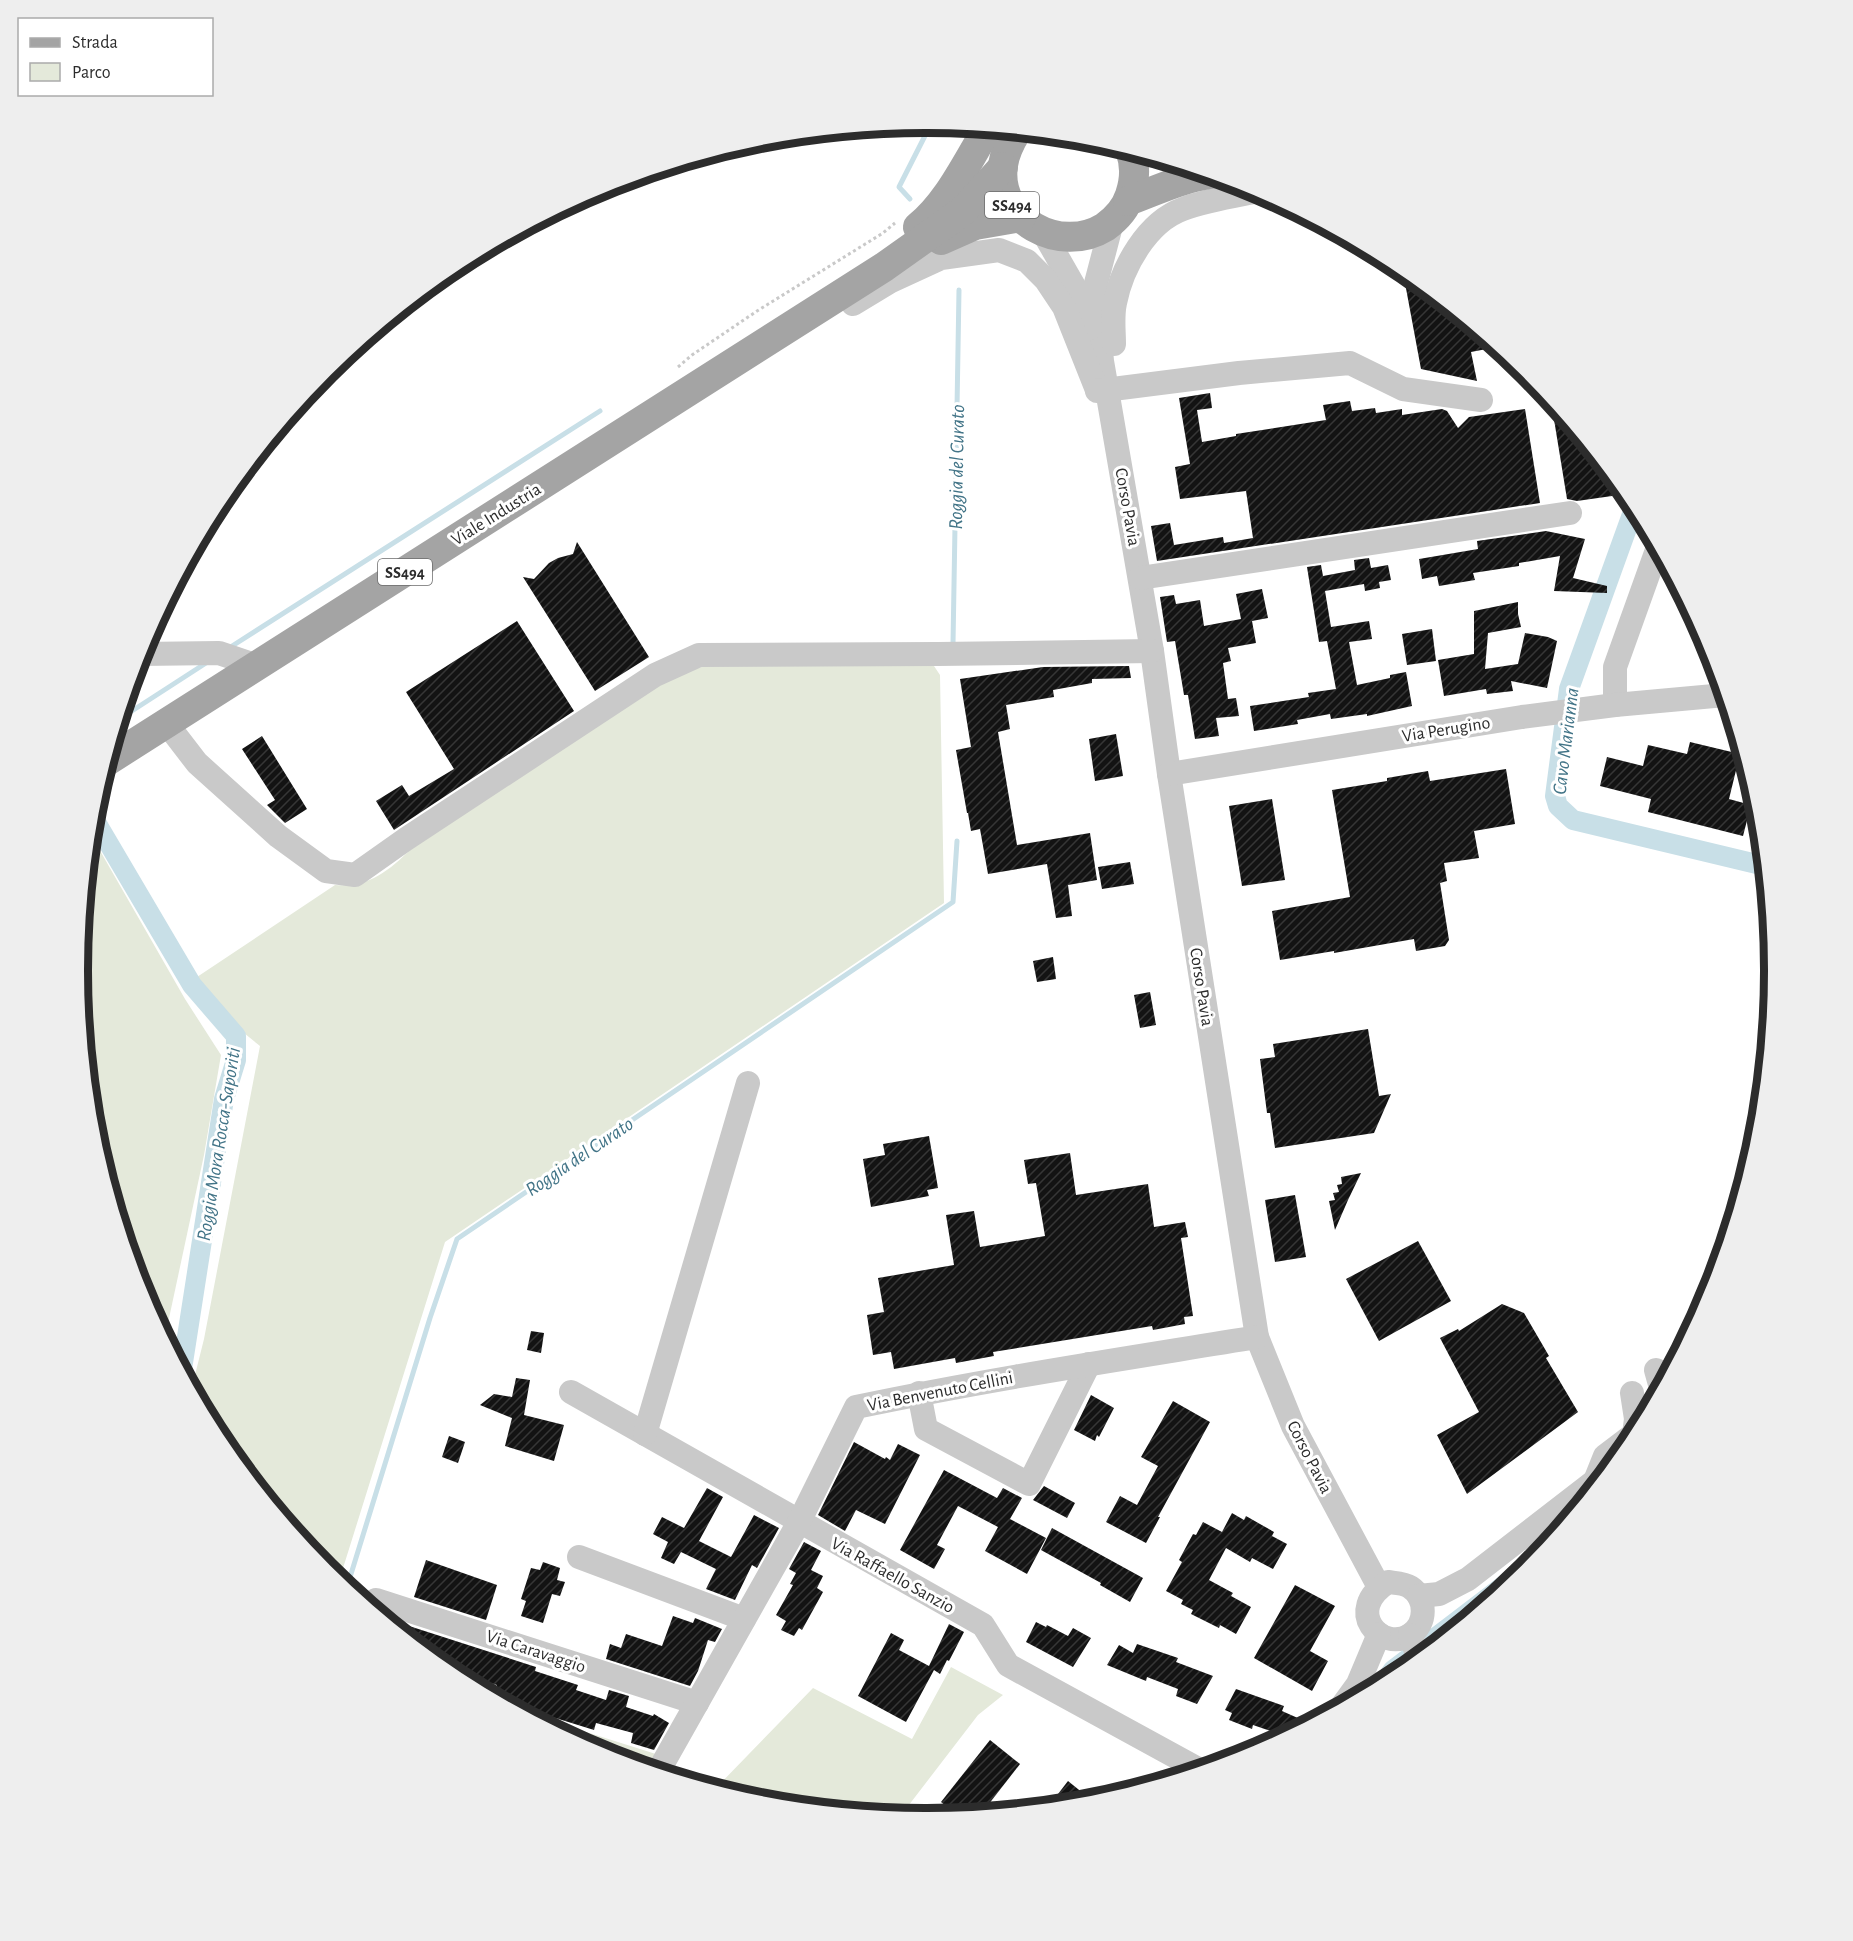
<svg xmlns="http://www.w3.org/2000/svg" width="1853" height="1941" viewBox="0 0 1853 1941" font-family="'Alegreya Sans',sans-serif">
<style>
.green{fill:#e4e9da}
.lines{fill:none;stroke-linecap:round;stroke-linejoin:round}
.stream{stroke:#c8dfe7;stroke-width:5}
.canal{stroke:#c8dfe7;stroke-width:20}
.building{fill:url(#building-hatch)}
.path{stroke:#c9c9c9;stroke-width:3;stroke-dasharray:3 3;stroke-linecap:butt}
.minor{stroke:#c9c9c9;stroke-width:24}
.major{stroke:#a4a4a4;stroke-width:30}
.labels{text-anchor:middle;stroke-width:6;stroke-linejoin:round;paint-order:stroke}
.shield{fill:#fff;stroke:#6b6b6b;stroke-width:1.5}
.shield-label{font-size:16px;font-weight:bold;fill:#2c2c2c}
.street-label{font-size:18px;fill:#2c2c2c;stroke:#fff}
.water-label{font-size:20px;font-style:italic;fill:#427487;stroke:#fff}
.rim{fill:none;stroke:#2c2c2c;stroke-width:8}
</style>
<defs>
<pattern id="building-hatch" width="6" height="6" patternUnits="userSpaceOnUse" patternTransform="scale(1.5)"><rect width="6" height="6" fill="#131313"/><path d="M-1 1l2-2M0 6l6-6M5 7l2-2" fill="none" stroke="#363636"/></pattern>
</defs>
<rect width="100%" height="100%" fill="#fff"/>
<g class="green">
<path d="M717,663L934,666L940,675L944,903L445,1242L339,1581L326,1570L221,1442L192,1387L204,1339L260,1046L244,1033L197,977L335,885C371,888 392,868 416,844L664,682L694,669Z"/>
<path d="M91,835L185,999L221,1055L204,1155L165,1337L142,1295L94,1136L78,970Z"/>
<path d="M951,1667L1003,1695L978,1715L902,1814L901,1817L761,1803L715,1789L813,1688L912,1739Z"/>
<path d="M523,1712L659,1755L651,1769L601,1754Z"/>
</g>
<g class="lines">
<g class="stream">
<path d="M910,199L899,187L932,122"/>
<path d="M953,644L959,290"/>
<path d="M229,648L600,411"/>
<path d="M121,718L206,663"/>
<path d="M347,1587L430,1318L457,1239L953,902L957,841"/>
</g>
<g class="canal">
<path d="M1635,506L1569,689L1555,796L1558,806L1573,820L1765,866"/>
<path d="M93,817L192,985L236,1036V1060L224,1099L182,1369"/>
<path d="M1382,1685L1393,1670L1532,1564"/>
</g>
</g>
<g class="building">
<path d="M1405,283L1421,284L1497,347L1471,352L1477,381L1421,369Z"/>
<path d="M1210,393L1212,408L1197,410L1202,442L1236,436V434L1326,420L1323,405L1350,401L1352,411L1375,408L1376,413L1402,409V415L1442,409L1447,411L1458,428L1469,417L1525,409L1540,503L1157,561L1151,526L1170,523L1174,545L1223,537L1224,543L1253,538L1246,491L1180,499L1175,467L1190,464L1179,398Z"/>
<path d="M1551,401L1617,481L1612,496L1577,501L1567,499Z"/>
<path d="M1546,531L1585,539L1573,578L1607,586V593L1554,591L1560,556L1519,563V566L1473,573L1475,580L1439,586L1437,576L1422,579L1419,559L1478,549L1477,541Z"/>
<path d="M577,542L649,657L595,691L523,577L534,579L549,563L558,558L573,554Z"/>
<path d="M1369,558L1371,568L1388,565L1391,580L1379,582L1380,588L1365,591L1364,584L1325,591L1331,627L1369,621L1372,639L1349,642L1357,685L1390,678V675L1406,672L1412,706L1367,716V714L1331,719L1330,714L1297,720L1298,724L1254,731L1250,706L1309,697L1308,693L1336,689L1327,641L1319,642L1307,567L1321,565L1323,576L1355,570L1354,560Z"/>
<path d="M1262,589L1268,618L1252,621L1256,643L1228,648L1231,661L1223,663L1228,699L1236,698L1239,716L1216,718L1219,736L1195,739L1188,695H1184L1175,641L1167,642L1160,597L1174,595L1176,604L1200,600L1204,626L1241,619L1236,594Z"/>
<path d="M1518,602V614L1521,627L1488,633L1485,669L1518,664L1525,633L1548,637L1557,641L1547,688L1511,681L1513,691L1487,694L1486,689L1444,696L1438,660L1474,654V611Z"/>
<path d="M517,621L574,711L394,830L376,801L402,785L409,796L454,769L406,692Z"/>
<path d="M1432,629L1436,661L1407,665L1402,634Z"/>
<path d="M1129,666L1131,678L1092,679V683L1053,690L1054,697L1006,705L1010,729L998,732L1017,845L1090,833L1097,880L1068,885L1072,916L1056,918L1047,864L988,874L980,829L971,831L968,813H967L956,750L971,747L960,679L1043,667Z"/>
<path d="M1116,734L1123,776L1095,781L1089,739Z"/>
<path d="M262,736L307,809L285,823L267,805L275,800L242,749Z"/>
<path d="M1690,742L1740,754L1729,799L1751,805L1743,836L1648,812L1651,799L1600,786L1607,757L1643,766L1648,745L1687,754Z"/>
<path d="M1506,769L1515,824L1474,831L1479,858L1444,863L1447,881L1440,883L1449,940L1445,946L1416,951L1414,939L1334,953V951L1280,960L1272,911L1350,897L1332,790L1387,781V778L1428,771L1430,781Z"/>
<path d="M1272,799L1285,880L1242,886L1229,806Z"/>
<path d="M1130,862L1134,884L1102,889L1098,867Z"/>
<path d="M1053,957L1056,979L1037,982L1033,961Z"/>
<path d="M1150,992L1156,1025L1140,1028L1134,995Z"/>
<path d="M1368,1029L1379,1096L1391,1094L1374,1133L1275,1148L1270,1113H1267L1260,1059L1275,1057L1273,1044Z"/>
<path d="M929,1136L938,1188L927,1190L929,1196L871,1207L863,1159L885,1155L883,1144Z"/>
<path d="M1070,1153L1076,1195L1148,1184L1154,1227L1185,1222L1188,1237L1181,1238L1193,1316L1184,1317L1185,1324L1153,1330L1152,1326L993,1352L994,1356L956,1363L955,1358L894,1369L891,1352L873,1355L867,1315L884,1312L878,1278L954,1265L946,1215L974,1211L980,1247L1045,1236L1036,1183L1028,1184L1024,1160Z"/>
<path d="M1361,1173L1348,1200L1335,1230L1329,1201L1335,1200L1333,1193L1339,1192L1337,1185L1342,1184L1341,1177Z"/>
<path d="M1295,1195L1306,1257L1275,1262L1265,1200Z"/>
<path d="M1418,1241L1451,1301L1379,1341L1346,1279Z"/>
<path d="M1502,1304L1524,1313L1549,1356L1546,1358L1578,1412L1467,1494L1437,1435L1479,1412L1440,1338L1458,1329L1459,1331Z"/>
<path d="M531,1331L544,1333L541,1353L527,1350Z"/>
<path d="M516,1378L530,1380L524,1415L564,1425L554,1461L505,1446L512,1418L480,1405L494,1394L512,1397Z"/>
<path d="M1091,1395L1114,1408L1099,1437L1097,1435L1095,1441L1074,1430Z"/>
<path d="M1173,1401L1210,1422L1158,1517H1160L1146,1543L1106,1522L1120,1496L1137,1505L1158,1466L1141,1457Z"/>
<path d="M449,1436L465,1442L458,1463L442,1457Z"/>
<path d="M854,1442L885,1459L886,1457L890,1460L898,1444L920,1455L885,1524L856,1510L845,1531L818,1515Z"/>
<path d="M944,1470L997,1498L1003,1488L1022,1498L1010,1519L1046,1538L1027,1574L985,1551L998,1527L958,1506L937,1545L945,1549L934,1569L900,1550Z"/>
<path d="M1044,1486L1075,1503L1067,1518L1033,1500Z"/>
<path d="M707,1488L723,1497L699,1541L731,1557L754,1515L779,1528L757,1568L752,1565L735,1600L706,1589L716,1569L681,1552L674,1564L661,1558L668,1542L653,1534L662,1517L684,1528Z"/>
<path d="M1232,1513L1244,1520L1246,1516L1274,1532L1272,1536L1287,1544L1273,1569L1252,1558L1250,1562L1226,1548L1209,1580L1233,1593L1231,1596L1251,1607L1236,1634L1220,1625L1219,1628L1191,1614L1193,1610L1181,1604L1183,1600L1166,1591L1182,1562L1179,1560L1193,1534L1196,1535L1203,1522L1222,1532Z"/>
<path d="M1052,1528L1143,1578L1130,1602L1100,1585L1101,1583L1041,1550Z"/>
<path d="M804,1542L821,1551L811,1570L823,1576L817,1588L823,1592L802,1630L799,1628L794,1636L781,1630L786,1621L776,1615L793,1585L790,1584L796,1573L789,1569Z"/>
<path d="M426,1560L497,1585L486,1620L414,1597Z"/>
<path d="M543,1562L560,1568L557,1580L565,1582L560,1596L552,1594L543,1623L521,1616L526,1601L521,1599L531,1568L540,1570Z"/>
<path d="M1295,1585L1335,1606L1310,1651L1328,1661L1312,1691L1254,1658Z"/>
<path d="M673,1616L693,1623L695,1618L722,1629L715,1642L708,1640L698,1671L690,1686L606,1659L610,1644L621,1648L626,1634L662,1646Z"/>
<path d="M1036,1622L1046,1627L1047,1625L1068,1636L1073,1628L1091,1638L1073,1667L1026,1642Z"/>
<path d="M949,1624L964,1632L949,1661L947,1660L940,1674L934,1670L906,1722L858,1696L891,1633L904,1640L899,1650L929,1666Z"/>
<path d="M406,1625L536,1667L535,1671L578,1685L576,1690L606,1700L609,1690L629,1696L626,1707L653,1716L654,1714L669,1723L654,1750L631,1743L633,1733L596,1723L594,1730L501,1701L493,1696L497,1685L462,1674L461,1679L455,1676L403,1633Z"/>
<path d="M1137,1644L1178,1658L1176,1662L1213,1676L1197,1704L1176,1696L1178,1689L1147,1677L1146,1681L1107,1665L1119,1645L1133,1653Z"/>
<path d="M1236,1689L1284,1706L1282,1711L1309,1723L1285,1736L1253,1725L1252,1729L1229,1720L1232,1713L1225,1710Z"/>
<path d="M990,1740L1020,1764L981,1814L958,1816L941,1802Z"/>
<path d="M1068,1781L1094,1802L1048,1807Z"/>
</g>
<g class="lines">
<path class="path" d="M678,367L692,355L757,311L883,233L895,223"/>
<g class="minor">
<path d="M1112,222L1095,287L1102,361L1152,651L1169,774L1257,1337L1293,1426L1379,1587"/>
<path d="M1043,232L1075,288L1090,328"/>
<path d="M853,304L891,281L941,258L999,250L1027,261L1046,280L1064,307L1097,390"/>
<path d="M1114,344C1114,331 1112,316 1115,303C1122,267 1147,222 1183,209C1207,200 1234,196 1259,191"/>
<path d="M1097,391L1239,373L1350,363L1403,389L1481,400"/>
<path d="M1140,578L1570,513"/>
<path d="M140,654L219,653L258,666"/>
<path d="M1615,705V667L1658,547"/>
<path d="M167,724L197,763L278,836L326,871L355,875L406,839L655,675L699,655L938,654L1152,651"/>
<path d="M1169,774L1522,717L1615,705L1725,695"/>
<path d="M1656,1370L1661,1388"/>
<path d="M571,1392L983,1625L1008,1665L1200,1770"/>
<path d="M919,1393L926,1429L1029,1484L1089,1364"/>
<path d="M645,1434L748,1083"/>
<path d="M1595,1481L1605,1456L1634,1434L1636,1419L1632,1393"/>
<path d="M579,1557L744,1619"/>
<path d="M1388,1582C1395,1583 1404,1583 1410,1587C1427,1598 1427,1624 1410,1635C1381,1653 1343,1610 1388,1582Z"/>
<path d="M1419,1596L1439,1594L1468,1579L1609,1470"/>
<path d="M376,1600L697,1703"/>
<path d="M1410,1635L1419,1659"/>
<path d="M1342,1706L1358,1684L1379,1634"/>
<path d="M658,1772L799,1522L856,1407C989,1379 1123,1359 1257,1337"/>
</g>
<g class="major">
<path d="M1017,131C1010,142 1005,152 1003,165C995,220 1060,255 1105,227C1116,219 1126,208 1130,195C1135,180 1136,165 1130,150"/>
<path d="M1128,201C1155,191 1182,178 1210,174"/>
<path d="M918,227C949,202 967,161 988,128"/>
<path d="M941,240L975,225L1021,217"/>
<path d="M107,761L884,267L963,211L1003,167"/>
</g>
</g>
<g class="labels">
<g class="shield">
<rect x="985" y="192" width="54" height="26" rx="4.5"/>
<rect x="378" y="559" width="54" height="26" rx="4.5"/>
</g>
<g class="shield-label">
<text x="1012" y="211">SS494</text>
<text x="405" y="578">SS494</text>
</g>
<g class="street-label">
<text transform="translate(1128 507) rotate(80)" y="6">Corso Pavia</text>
<text transform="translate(496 514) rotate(-32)" y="6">Viale Industria</text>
<text transform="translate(1446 729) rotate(-9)" y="6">Via Perugino</text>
<text transform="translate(1202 987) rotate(81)" y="6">Corso Pavia</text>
<text transform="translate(940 1391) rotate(-11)" y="6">Via Benvenuto Cellini</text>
<text transform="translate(1310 1457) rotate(63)" y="6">Corso Pavia</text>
<text transform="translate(893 1575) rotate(29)" y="6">Via Raffaello Sanzio</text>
<text transform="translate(536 1651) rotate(18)" y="6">Via Caravaggio</text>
</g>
<g class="water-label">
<text transform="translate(956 467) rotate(-89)" y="7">Roggia del Curato</text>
<text transform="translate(1565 741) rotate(-83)" y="7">Cavo Marianna</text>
<text transform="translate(218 1144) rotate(-81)" y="7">Roggia Mora Rocca-Saporiti</text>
<text transform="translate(579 1156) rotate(-34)" y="7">Roggia del Curato</text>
</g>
</g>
<path d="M0 0H1853V1941H0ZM925 133H927A837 837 0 0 1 1764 970V971A837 837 0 0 1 927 1808H925A837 837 0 0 1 88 971V970A837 837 0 0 1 925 133Z" fill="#eee" fill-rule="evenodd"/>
<path class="rim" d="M925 133H927A837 837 0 0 1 1764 970V971A837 837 0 0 1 927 1808H925A837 837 0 0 1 88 971V970A837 837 0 0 1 925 133Z"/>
<rect x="18" y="18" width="195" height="78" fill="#ffffff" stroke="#ababab" stroke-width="1.5"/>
<rect x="30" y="38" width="30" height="9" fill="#a4a4a4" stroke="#ababab" stroke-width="1.5"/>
<text x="72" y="48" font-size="18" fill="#2c2c2c">Strada</text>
<rect x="30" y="63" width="30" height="18" fill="#e4e9da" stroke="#ababab" stroke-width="1.5"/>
<text x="72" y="78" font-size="18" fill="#2c2c2c">Parco</text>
</svg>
